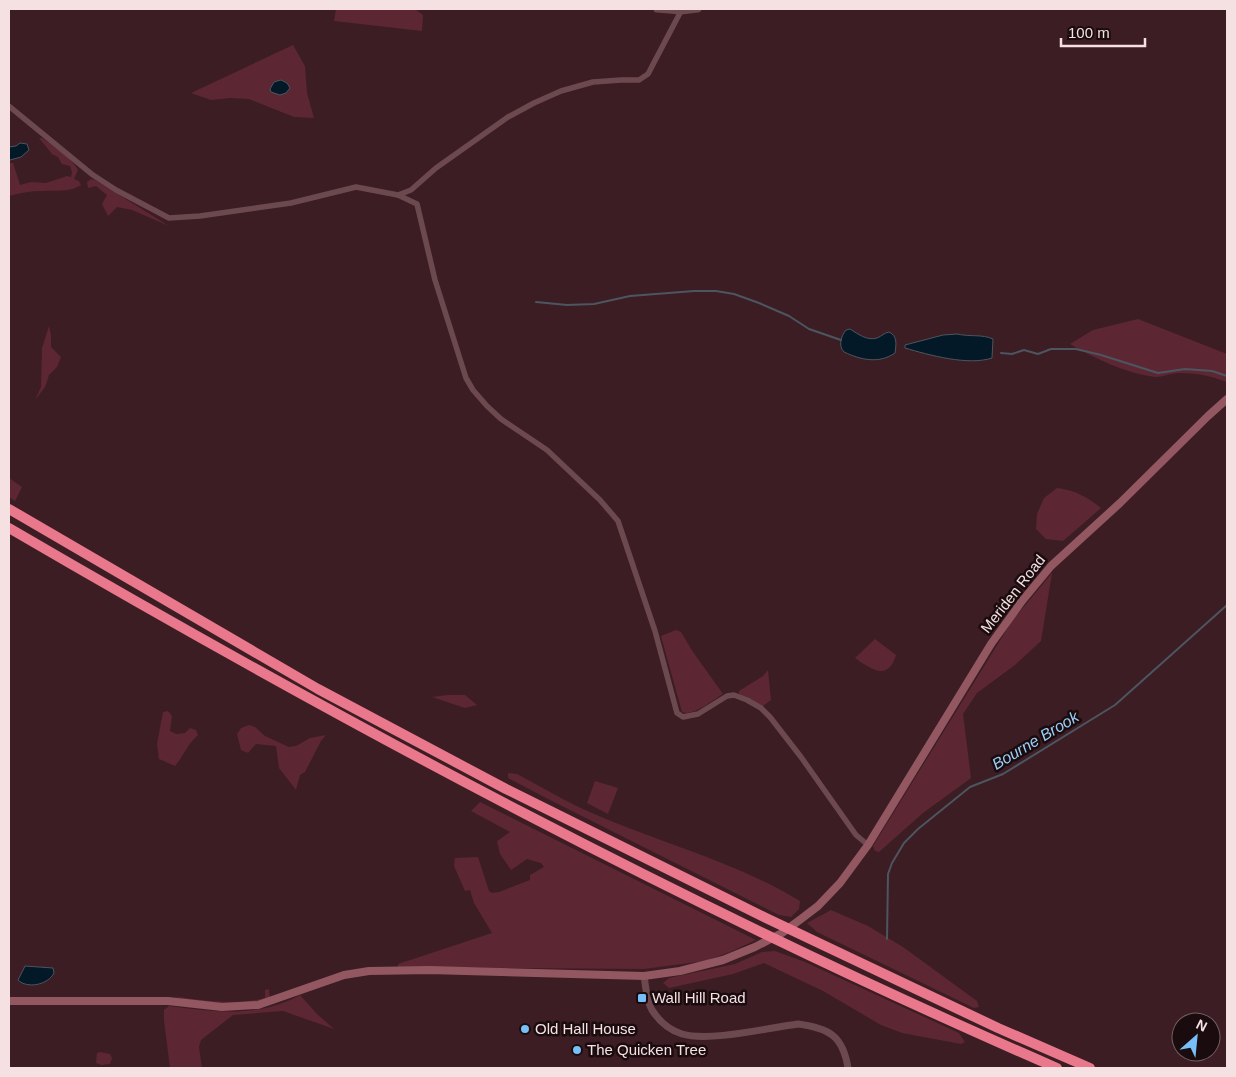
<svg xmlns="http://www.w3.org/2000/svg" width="1236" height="1077" viewBox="0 0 1236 1077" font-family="Arial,sans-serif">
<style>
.green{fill:#5c2732}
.water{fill:#041928;stroke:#4c5560}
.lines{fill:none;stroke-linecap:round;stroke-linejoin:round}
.stream{stroke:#4c5560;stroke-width:2}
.minor{stroke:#6c494e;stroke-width:5.5}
.tertiary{stroke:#6c494e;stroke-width:7}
.secondary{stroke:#925761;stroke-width:8}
.motorway{stroke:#ea788d;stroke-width:10}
.poi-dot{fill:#78bff8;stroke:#1a0c0e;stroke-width:2}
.labels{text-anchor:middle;stroke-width:5;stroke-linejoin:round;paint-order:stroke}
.street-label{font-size:15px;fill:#f5e0e2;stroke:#1a0c0e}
.poi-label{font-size:15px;fill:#f5e0e2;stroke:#1a0c0e;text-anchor:start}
.water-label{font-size:16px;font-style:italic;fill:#9bcef8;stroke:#1a0c0e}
</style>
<rect width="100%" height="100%" fill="#3c1d23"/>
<g class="green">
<path d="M336,9H415L423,15L422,31L334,21Z"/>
<path d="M293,45L305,66L307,93L314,118L294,117L249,99L230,98L211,100L191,93Z"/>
<path d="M39,138H42C54,146 71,157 78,170L74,179L79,181L81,185C68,193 55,190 41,191C31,191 19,193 9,196V163H13L20,185L31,182L46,183L67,176L71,177L72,172L70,166L62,164L58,157L52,154Z"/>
<path d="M91,179L95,180L169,226L132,210L117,207L108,216L102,204L107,195L96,186L88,188L87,182Z"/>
<path d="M1138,319L1227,354V382C1210,376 1198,373 1179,373C1171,373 1163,377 1156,377C1127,374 1094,358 1070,344L1093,330Z"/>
<path d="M49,326L51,335V347L61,357L57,367L49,375L45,387L35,400L41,387L42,348Z"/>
<path d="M9,478L22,487L15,501L9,497Z"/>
<path d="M1057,488C1075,490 1087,497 1101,508L1063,541L1046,539L1036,529L1037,514L1044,498Z"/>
<path d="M1052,573L1041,641L1015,665L977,693L963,714L971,778L923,813L879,852L875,851L873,846L1012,621Z"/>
<path d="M676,630L681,632L693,652L723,694C713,700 692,717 682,712L661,636Z"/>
<path d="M875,639L896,655C888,682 871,669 855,658Z"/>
<path d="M768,670L771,700L763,706L739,694V691L763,676Z"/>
<path d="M448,695H465L477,705L465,708L432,697Z"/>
<path d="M168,711L172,716L170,731L176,734L185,733L190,728L196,730L198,735C187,745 184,755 175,766L159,759L157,744L163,712Z"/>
<path d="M249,725L255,727L265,736L289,747L296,746L310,738L326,735L321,741L305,772L300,775L296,790L279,768L276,746L256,744L248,753L241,750L237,734L241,728Z"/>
<path d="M508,773L517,774C542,787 566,802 592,813C661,843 736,862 800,901L799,909L791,917L779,915L546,798L508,778Z"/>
<path d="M595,781L618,788L608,814L587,803Z"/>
<path d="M480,802L756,940L730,952L705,961L644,969L398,967V964L492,933L474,903L470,890L465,891L454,866L455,858L478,857L489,891L492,893L499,892L530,880V875L544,867L541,863L527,859L511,870L500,854L497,841L510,832L471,811Z"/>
<path d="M831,910L868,926L903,947L977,1001L979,1007L974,1008L817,932L807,923Z"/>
<path d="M775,951L805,962L959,1033L965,1042L961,1044L902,1033L881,1025L823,991L764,963L733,974L669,988L663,983L669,978L735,964L762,952Z"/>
<path d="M269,989L270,999C246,1006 197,1006 174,996C200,1001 240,1005 265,998V990Z"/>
<path d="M300,995L317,1014L334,1029L283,1011L233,1015L201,1040L199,1047L202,1068H170L164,1020V1010L169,1006C213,1012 260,1018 300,995Z"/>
<path d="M100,1052L110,1054L112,1058L110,1064L101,1065L96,1063L97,1053Z"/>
</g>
<g class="water">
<path d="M281,80L287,83L290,88L286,93L280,95L271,92L270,89L274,82Z"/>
<path d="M20,143L27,144L29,150L21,157L10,160L9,159V147L16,146Z"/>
<path d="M850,329C858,334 867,341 877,338C882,336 884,333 889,332C898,336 896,345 895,353C879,364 861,360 844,352C838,346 841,336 846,330Z"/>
<path d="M957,334C970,337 982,334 993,339L992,358C968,366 929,355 905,348V345L943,335Z"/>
<path d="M25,966L53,968L54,973C48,985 27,989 18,980Z"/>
</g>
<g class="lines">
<g class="stream">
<path d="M536,302L567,305L594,304L630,296L694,291H716L734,294L759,303L789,316L809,329L841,340"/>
<path d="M1001,353L1012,354L1024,350L1038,354L1051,349H1076L1101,355L1158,373L1185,369L1212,371L1227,376"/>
<path d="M887,939L888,874L892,863L904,843L918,829L970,787L1003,774L1115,705L1227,605"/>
</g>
<g class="minor">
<path d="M9,106L93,175L116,190L169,218L200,216L291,203L356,187L398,195L417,204L435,280L466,378L473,390L487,406L501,419L547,450L600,500L618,521L655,631L677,713L683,717L698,714L727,696L734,695L747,700L761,708L770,717L801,757L856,835L868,845"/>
<path d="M398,195L411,190L436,168L508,117L534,103L561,91L593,82L621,80H639L648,74L681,11"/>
</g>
<g class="tertiary">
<path d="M657,9L681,11L698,9"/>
<path d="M644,976C646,987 646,1000 652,1010C659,1021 669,1030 682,1034C710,1042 767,1028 798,1024C829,1028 843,1036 848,1068"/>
</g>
<path class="secondary" d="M9,1001H168L222,1007L258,1005L344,975L369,971L429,970L644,976L680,971L723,960L755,947L782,933L801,919L818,906L840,883L868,845L991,644L1022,601L1051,566L1120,503L1208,416L1227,399"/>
<g class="motorway">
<path d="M9,509L318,689L506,789L766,918L998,1028L1090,1068"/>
<path d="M9,528C348,726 697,912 1057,1068"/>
</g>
</g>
<g class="poi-dot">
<rect x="637" y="993" width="10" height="10" rx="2.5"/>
<circle cx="525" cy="1029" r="5"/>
<circle cx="577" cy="1050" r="5"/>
</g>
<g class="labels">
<g class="street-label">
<text transform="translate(1013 594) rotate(-52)" y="5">Meriden Road</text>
</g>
<g class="poi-label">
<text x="652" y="1003">Wall Hill Road</text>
<text x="535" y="1034">Old Hall House</text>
<text x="587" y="1055">The Quicken Tree</text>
</g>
<g class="water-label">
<text transform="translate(1035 740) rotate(-31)" y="6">Bourne Brook</text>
</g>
</g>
<rect width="1236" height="1077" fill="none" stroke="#f5e0e2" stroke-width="20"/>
<g transform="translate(1196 1037) rotate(27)"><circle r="24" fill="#1a0c0e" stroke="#726163"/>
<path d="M0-4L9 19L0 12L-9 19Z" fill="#78bff8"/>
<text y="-8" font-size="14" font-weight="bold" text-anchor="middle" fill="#f5e0e2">N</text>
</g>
<path d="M1061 38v8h84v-8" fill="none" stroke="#f5e0e2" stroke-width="2.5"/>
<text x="1068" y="38" font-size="15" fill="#f5e0e2" stroke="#1a0c0e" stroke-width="4" paint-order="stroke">100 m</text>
</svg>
